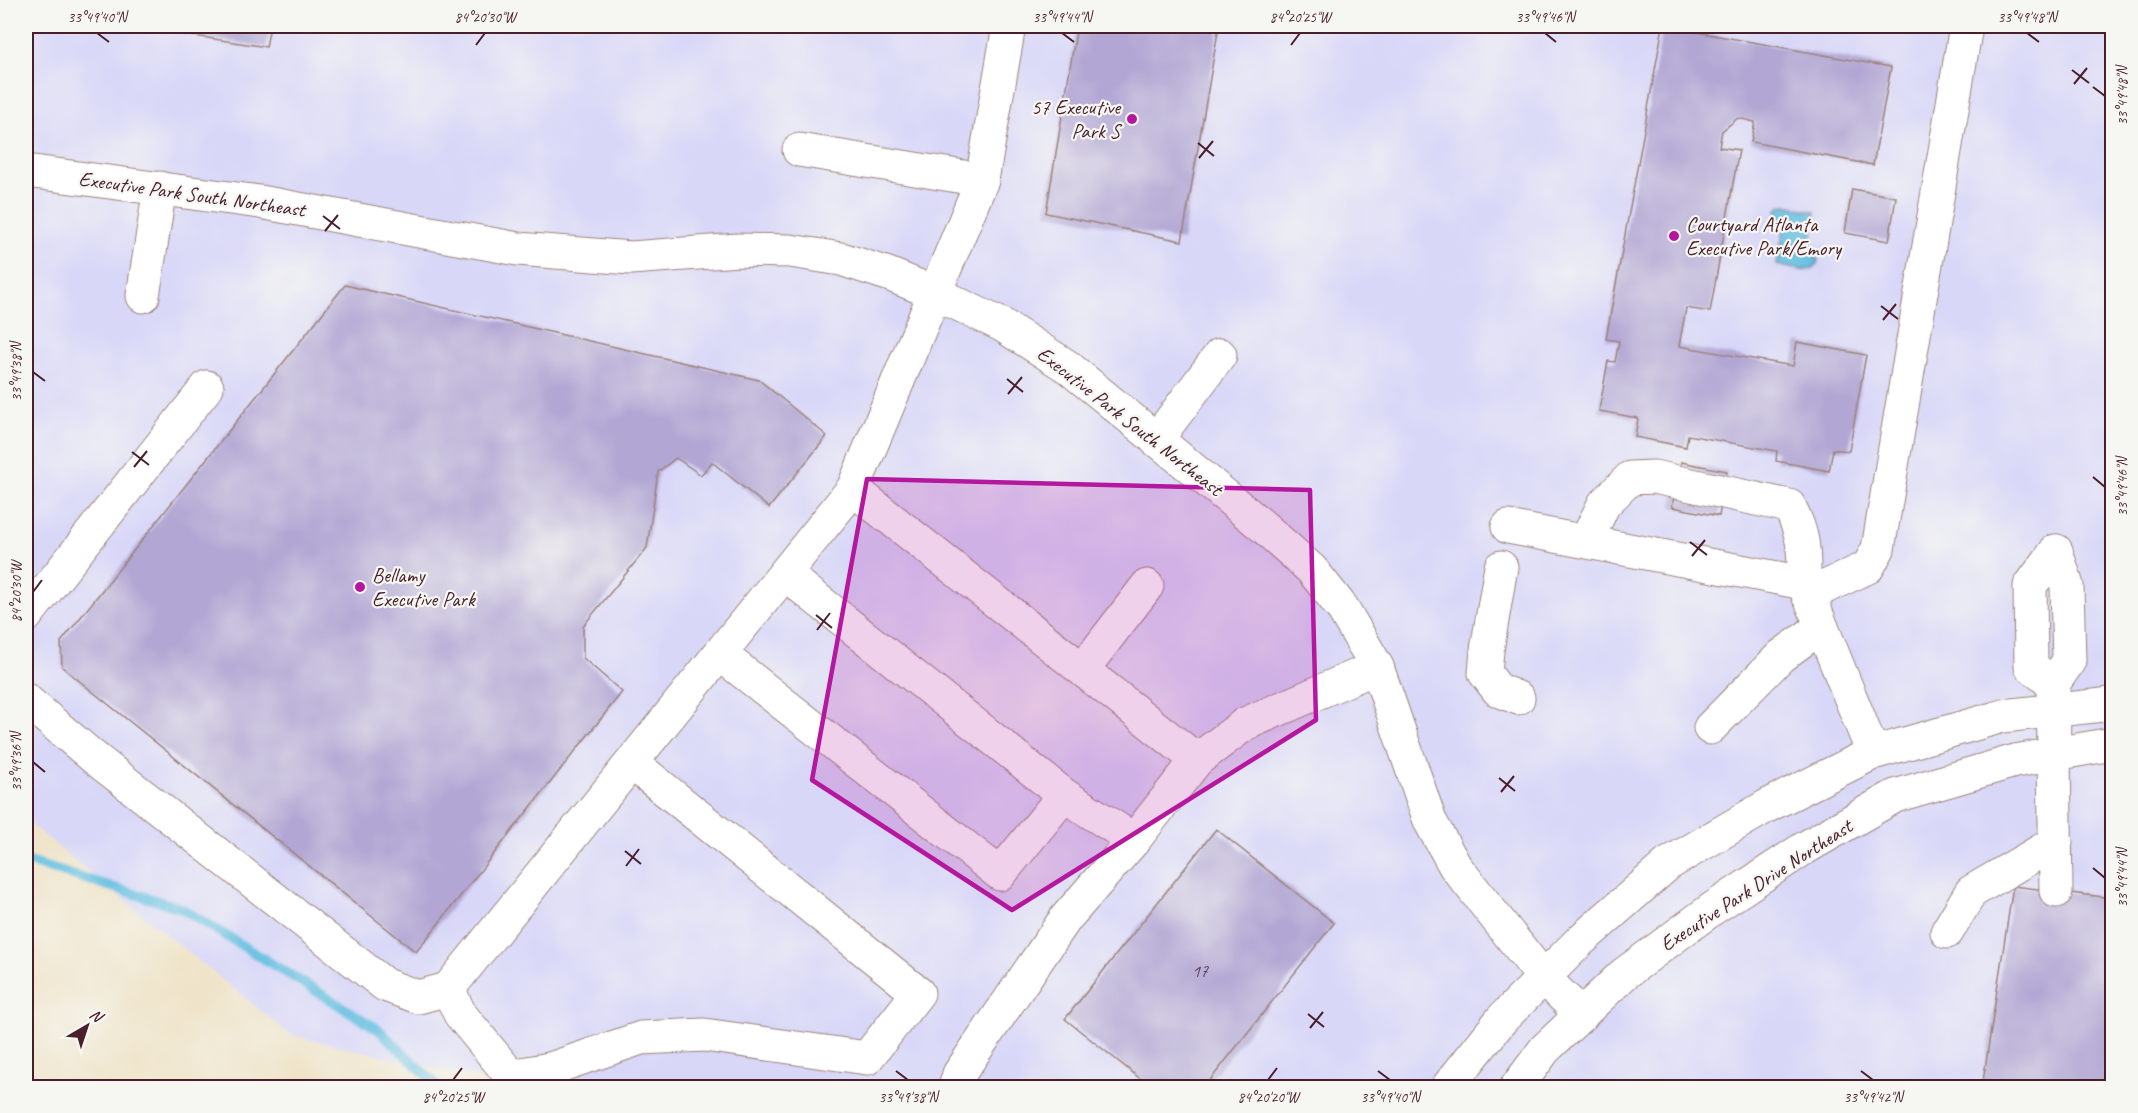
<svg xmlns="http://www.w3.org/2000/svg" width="2138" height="1113" viewBox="0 0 2138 1113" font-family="Caveat,sans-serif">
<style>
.built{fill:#d8d7f8}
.water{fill:#62bee0;stroke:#566e86;stroke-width:1.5}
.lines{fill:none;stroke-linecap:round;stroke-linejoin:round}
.stream{stroke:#62bee0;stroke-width:10}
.building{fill:#b2a7d4}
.minor-casing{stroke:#9c827a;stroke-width:35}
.minor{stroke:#fff;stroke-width:33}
.marked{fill:#b5179e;fill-opacity:0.2;stroke:#b5179e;stroke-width:4.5;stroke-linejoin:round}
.ticks{fill:none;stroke:#4a1f2b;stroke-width:2}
.poi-dot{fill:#b5179e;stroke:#f6f6f2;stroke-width:2}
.labels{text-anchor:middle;stroke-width:4.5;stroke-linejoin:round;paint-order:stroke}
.number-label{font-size:18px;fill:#644155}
.poi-label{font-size:21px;fill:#4a1f2b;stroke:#f6f6f2;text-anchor:start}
.street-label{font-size:21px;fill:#4a1f2b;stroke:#f6f6f2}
.neatline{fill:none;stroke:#4a1f2b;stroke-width:2}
.ticks-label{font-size:15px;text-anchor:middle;fill:#4a1f2b}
</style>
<rect width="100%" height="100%" fill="#f6f6f2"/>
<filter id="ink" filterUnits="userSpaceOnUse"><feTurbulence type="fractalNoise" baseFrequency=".0167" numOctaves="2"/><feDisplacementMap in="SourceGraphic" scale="12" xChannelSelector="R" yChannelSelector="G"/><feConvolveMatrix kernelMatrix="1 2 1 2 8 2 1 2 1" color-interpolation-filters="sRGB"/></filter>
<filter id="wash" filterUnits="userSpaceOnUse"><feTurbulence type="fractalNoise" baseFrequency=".008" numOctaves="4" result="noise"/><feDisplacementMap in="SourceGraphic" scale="24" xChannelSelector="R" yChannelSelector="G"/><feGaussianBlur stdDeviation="1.35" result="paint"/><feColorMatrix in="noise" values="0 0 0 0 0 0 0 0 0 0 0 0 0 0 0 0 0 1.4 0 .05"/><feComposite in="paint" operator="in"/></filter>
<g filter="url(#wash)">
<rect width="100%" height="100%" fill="#efe4c9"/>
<path class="built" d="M26,26H2112V1087L521,1088L291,1035L26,821Z"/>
<path class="water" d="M1786,205L1816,212L1810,251L1818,260C1814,278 1790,267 1777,265L1785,224L1777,215V210L1781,206Z"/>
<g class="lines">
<path class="stream" d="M26,861L181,908L378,1029L440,1088"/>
</g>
<g id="blocks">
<g class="building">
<path d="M129,26H270L266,47Z"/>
<path d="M1077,26H1219L1182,241L1046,213Z"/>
<path d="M1663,26L1891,67L1873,165L1751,142L1755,122L1738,118L1722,131L1719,147L1739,150L1710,312L1686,308L1679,346L1793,366L1797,342L1866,355L1849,451L1833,449L1829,471L1776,461L1777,451L1688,435L1686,447L1635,437L1638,418L1599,411L1608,361L1615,362L1619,341L1606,339Z"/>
<path d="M1852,189L1896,197L1889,241L1845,233Z"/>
<path d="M345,285L759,380L827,436L769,508L712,462L701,475L676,458L658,472L647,548L583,626V658L622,692L416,952L62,667L61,642Z"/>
<path d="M1681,462L1727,471L1719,516L1672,507Z"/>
<path d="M1216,829L1334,923L1204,1088H1152L1065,1019Z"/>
<path d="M2013,886L2112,898V1088H1982Z"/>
</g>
</g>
</g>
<g filter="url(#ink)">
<use href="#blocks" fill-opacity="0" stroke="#9c827a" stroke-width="1.5"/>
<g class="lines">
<defs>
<g id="minor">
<path d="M799,150L982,180"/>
<path d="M26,171L260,202L518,249L631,258L738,250L790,251L841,259L888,274L935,293L1002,325L1068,367L1265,528L1312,570L1343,609L1377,667L1430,821L1455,866L1543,977L1582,1015"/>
<path d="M143,296L160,188"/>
<path d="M1156,440L1220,355"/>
<path d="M853,489L1197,760"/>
<path d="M1508,527L1804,583L1873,753"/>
<path d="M1586,541L1604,504L1630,478L1654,477L1789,506C1805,536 1804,551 1804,583"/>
<path d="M1501,567L1487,650L1485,673L1498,690L1518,698"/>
<path d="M785,574L1064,795L1134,840"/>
<path d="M1808,595L1868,567L1878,549L1966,26"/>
<path d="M26,616L207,387"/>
<path d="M720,654L1000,874L1064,795"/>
<path d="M1083,669L1147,586"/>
<path d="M2053,684L2031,666L2030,586L2056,551"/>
<path d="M26,700L92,756L385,985L418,997L448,989"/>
<path d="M1710,728L1781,656L1821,627"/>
<path d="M2056,891L2053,684L2069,661L2067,586L2056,551"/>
<path d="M1947,932L1971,892L2056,842"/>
<path d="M550,1069L641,1038L704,1035L867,1058L918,993L632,763"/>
<path d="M554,1088L550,1069L511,1076L460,1014L448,989L853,489L982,180L1009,26"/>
<path d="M955,1088L959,1074L1066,918L1134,840L1197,760L1245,724L1377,667"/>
<path d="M1447,1088L1502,1019L1580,941L1668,864L1767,806L1873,753L2003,716L2112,704"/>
<path d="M1516,1088L1545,1049L1624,974L1712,909L1803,849L1895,796L2015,761L2112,744"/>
</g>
</defs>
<use href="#minor" class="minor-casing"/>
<use href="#minor" class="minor"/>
</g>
</g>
<path class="marked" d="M867,479L1310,490L1316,720L1012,910L812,780Z"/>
<path class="ticks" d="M97,33L109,42M1062,33L1074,42M1545,33L1556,42M2027,33L2039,42M476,45L485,33M1291,45L1300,33M2072,70L2089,83M2074,84L2087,68M2093,87L2105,96M1198,143L1214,156M1199,158L1213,141M323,216L340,229M325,231L338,215M1881,306L1898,319M1883,320L1896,304M33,372L45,381M1007,379L1023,392M1008,394L1022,377M132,452L149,465M134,467L147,451M2093,477L2105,487M1690,542L1707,555M1692,556L1705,540M33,592L42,580M816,615L832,628M817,630L830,613M33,762L45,772M1499,778L1515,791M1501,792L1514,776M625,851L641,864M626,866L639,849M2093,868L2105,878M1308,1014L1324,1027M1310,1028L1323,1012M896,1071L908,1080M1378,1071L1390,1080M1861,1071L1873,1080M453,1080L462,1068M1268,1080L1277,1068"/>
<g class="poi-dot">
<circle cx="1132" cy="119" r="6"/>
<circle cx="1674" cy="236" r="6"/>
<circle cx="360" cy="587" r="6"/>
</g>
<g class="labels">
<g class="number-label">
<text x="1200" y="977">17</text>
</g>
<g class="poi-label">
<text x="1120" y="114" text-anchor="end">57 Executive<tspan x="1120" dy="24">Park S</tspan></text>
<text x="1686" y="231">Courtyard Atlanta<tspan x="1686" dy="24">Executive Park/Emory</tspan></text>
<text x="372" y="582">Bellamy<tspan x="372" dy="24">Executive Park</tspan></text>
</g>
<g class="street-label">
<text transform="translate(192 194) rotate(8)" y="7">Executive Park South Northeast</text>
<text transform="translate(1130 421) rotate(38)" y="7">Executive Park South Northeast</text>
<text transform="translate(1756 885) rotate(-33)" y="7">Executive Park Drive Northeast</text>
</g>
</g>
<rect width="2138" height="1113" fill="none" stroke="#f6f6f2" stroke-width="66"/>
<g transform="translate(87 1026) rotate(39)" stroke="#f6f6f2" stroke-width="4.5" paint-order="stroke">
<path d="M0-4.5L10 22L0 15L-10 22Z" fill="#4a1f2b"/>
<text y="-9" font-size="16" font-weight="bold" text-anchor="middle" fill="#4a1f2b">N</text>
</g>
<rect x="33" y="33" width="2072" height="1047" class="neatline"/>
<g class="ticks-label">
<text x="97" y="22">33°49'40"N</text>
<text x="485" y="22">84°20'30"W</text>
<text x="1062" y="22">33°49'44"N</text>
<text x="1300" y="22">84°20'25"W</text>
<text x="1545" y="22">33°49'46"N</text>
<text x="2027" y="22">33°49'48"N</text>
<text transform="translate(2122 96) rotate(-90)" y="5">33°49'48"N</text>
<text transform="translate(16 372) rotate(-90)" y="5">33°49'38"N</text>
<text transform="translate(2122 487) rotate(-90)" y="5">33°49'46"N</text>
<text transform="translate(16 592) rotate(-90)" y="5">84°20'30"W</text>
<text transform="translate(16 762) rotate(-90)" y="5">33°49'36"N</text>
<text transform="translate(2122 878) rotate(-90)" y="5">33°49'44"N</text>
<text x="453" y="1102">84°20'25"W</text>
<text x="908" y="1102">33°49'38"N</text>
<text x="1268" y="1102">84°20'20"W</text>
<text x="1390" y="1102">33°49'40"N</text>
<text x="1873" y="1102">33°49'42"N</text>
</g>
</svg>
